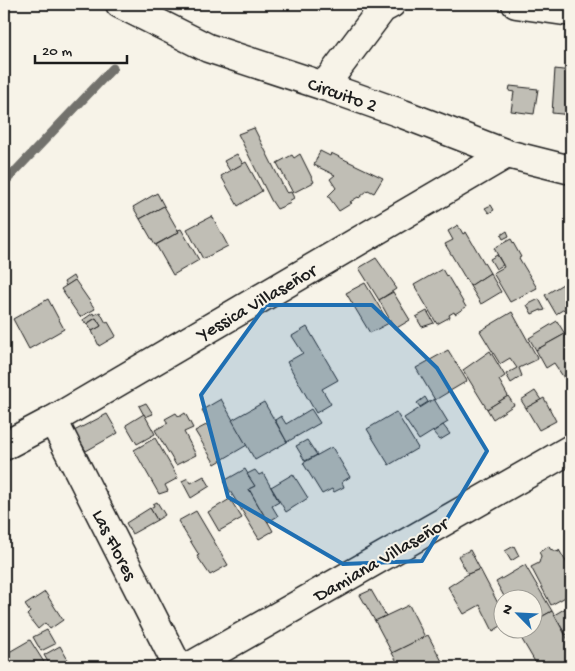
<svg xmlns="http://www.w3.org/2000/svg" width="575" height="671" viewBox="0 0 575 671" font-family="'Gochi Hand',sans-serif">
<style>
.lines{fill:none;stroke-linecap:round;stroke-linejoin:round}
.stream{stroke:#72716c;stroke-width:9}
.building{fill:#c0beb5;stroke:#1c1c1c}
.minor-casing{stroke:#1c1c1c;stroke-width:31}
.minor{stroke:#f7f3e8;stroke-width:28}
.marked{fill:#1f6fb2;fill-opacity:0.2;stroke:#1f6fb2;stroke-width:4;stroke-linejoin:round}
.labels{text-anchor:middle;stroke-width:4;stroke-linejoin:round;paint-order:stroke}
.street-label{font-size:19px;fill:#1c1c1c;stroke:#f7f3e8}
</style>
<rect width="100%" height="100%" fill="#f7f3e8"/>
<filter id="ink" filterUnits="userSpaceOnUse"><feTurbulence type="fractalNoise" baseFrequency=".02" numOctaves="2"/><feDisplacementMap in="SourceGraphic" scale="10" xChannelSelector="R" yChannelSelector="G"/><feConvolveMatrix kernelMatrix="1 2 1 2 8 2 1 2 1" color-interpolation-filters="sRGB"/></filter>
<g filter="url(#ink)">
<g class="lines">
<g class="stream">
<path d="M178,6L181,4"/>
<path d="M4,183L113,68"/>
</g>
</g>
<g class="building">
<path d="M555,69L571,71V115L552,113Z"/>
<path d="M510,86L538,89L534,114L511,111L514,92L509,91Z"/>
<path d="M254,128L286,192L287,193L291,192L294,198L289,201L291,203L277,209L271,200L238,134Z"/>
<path d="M320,151L330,156L331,153L383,178L374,193L368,190L359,198L358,197L350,202L352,203L339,211L328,196L336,188L330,179L335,175L314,165Z"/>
<path d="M237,154L243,164L230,171L224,161Z"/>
<path d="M300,154L314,182L293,193L277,163L292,155L294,158Z"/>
<path d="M246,162L262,191L238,206L221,176Z"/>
<path d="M157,193L164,206L140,219L133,207Z"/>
<path d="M491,205L494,210L489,213L485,208Z"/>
<path d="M164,206L179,232L155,245L140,219Z"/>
<path d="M212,216L228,246L203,259L187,229Z"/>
<path d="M458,225L463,234L466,232L490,273L470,286L445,244L453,240L448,231Z"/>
<path d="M181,229L199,260L173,275L156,245L179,232L178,230Z"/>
<path d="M507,231L509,236L503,239L501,235Z"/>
<path d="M511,239L521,257L519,258L537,288L510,302L493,273L504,267L494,248Z"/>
<path d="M497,255L503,265L496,269L490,259Z"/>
<path d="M376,258L395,285L394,286L396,289L379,300L359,268Z"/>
<path d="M442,269L446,276L447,275L466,307L455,314L454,312L449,315L450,317L437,324L414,285Z"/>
<path d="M490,273L501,292L481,304L470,286Z"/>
<path d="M73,276L75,280L66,286L64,282Z"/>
<path d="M571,279V305L556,314L545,295Z"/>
<path d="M75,280L95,309L80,317L61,289Z"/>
<path d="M365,283L389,323L370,333L346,293Z"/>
<path d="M393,292L410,320L395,329L379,300Z"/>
<path d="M48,299L64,329L29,349L13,319Z"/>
<path d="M539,299L545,310L541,311V310L532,314L527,305Z"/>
<path d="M427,311L434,323L422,327L416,317Z"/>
<path d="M100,312L106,323L108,322L116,336L99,346L92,331L101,326L96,318L86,324L83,320L93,313L94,315Z"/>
<path d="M512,312L538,359L519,368L522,376L511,383L506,374L517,368L510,358L500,364L480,331Z"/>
<path d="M96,318L101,326L92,331L87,324Z"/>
<path d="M557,321L565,334L536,350L529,338Z"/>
<path d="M307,327L338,380L322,389L331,404L316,413L287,362L303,353L292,336Z"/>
<path d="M565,334L571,345V373L564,378L554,363L546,368L536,350Z"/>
<path d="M448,350L467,381L435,400L416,368Z"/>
<path d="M490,351L505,376L499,380L508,396L487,409L463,370Z"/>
<path d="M571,373V392L564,378Z"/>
<path d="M535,391L541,400L526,408L521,400Z"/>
<path d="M508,396L514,405L493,419L487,409Z"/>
<path d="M425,397L428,402L420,407L417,403Z"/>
<path d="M544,398L556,421L539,430L526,408Z"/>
<path d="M221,399L247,445L215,464L195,431L210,423L202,410Z"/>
<path d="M434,399L448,422L419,440L404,418Z"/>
<path d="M264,402L287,442L255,460L232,420Z"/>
<path d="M146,403L153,414L145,417L139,406Z"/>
<path d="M311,409L320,423L287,442L275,420L281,416L286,424Z"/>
<path d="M396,412L418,448L389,465L367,429Z"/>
<path d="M176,413L179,417L185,413L193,428L184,432L196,455L176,465L155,430L168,423L165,419Z"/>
<path d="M107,414L118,433L86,451L74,431Z"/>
<path d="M144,414L155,434L137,444L126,425Z"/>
<path d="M443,425L450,434L440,440L433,432Z"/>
<path d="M155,438L178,478L165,485L168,491L159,494L134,450Z"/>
<path d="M307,440L317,455L305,461L296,446Z"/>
<path d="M332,447L350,477L342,482L344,487L334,492L332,489L322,494L303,463Z"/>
<path d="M245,469L255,486L249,489L273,531L259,539L224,481Z"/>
<path d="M255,470L259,475L263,473L279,502L272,506L278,516L268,522L249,489L255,486L247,474Z"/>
<path d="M293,474L308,498L286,512L271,487Z"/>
<path d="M204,476L210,486L191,498L182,481L188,478L191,483Z"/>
<path d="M230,499L242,518L219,531L208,512Z"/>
<path d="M157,502L165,515L157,520L150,508L154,506L153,504Z"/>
<path d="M150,508L157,520L132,534L126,523Z"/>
<path d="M196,511L228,565L210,575L197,556L199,555L178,521Z"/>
<path d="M514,546L519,556L511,561L505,551Z"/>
<path d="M549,546L550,549L559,552V550L571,570V594L551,605L531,567L539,563L541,556L539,552Z"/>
<path d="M470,550L480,569L468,574L458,556Z"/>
<path d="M525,565L552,611L532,622V598H505L496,582Z"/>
<path d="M480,569L502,611V623L501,626L493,631L480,605L464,614L448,587L468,574Z"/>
<path d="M371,590L386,616L375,621L360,595Z"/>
<path d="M45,592L63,620L50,629L45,623L38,629L27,615L30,612L25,605Z"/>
<path d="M409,605L425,637L392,653L375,621Z"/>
<path d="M571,605V632L566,635L554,615Z"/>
<path d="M552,611L571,645V659L557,667H538L517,631L522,628H532V622Z"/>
<path d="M47,630L55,644L41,651L33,637Z"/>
<path d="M428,635L445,667H400L392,653Z"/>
<path d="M30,640L47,667H8L4,660V655Z"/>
<path d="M60,646L72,667H51L44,655Z"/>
<path d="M485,661L489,667H474Z"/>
</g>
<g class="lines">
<defs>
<g id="minor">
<path d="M120,4L208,48L324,86L403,114L507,154L571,170"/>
<path d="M516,4L571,12"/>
<path d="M324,86L382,9L391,4"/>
<path d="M53,420L178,667"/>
<path d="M4,446L53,420L507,154"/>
<path d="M189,667L571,449"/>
</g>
</defs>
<use href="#minor" class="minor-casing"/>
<use href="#minor" class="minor"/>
</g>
</g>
<path class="marked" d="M266,305H372L437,368L487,451L422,561L343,564L228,497L201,395Z"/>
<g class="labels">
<g class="street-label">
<text transform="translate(343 93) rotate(19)" y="7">Circuito 2</text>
<text transform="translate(256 301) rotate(-30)" y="7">Yessica Villaseñor</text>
<text transform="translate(116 544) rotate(63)" y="7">Las Flores</text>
<text transform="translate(380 558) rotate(-30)" y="7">Damiana Villaseñor</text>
</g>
</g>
<rect width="575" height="671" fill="none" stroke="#f7f3e8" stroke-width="20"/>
<rect x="10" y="10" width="555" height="651" fill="none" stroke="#1c1c1c" stroke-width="2" filter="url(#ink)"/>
<g transform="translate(518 614) rotate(294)"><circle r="24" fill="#f7f3e8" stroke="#9f9d96"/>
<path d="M0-4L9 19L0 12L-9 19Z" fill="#1f6fb2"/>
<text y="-8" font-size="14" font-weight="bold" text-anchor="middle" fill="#1c1c1c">N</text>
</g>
<path d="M35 55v8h92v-8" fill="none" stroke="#1c1c1c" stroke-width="2.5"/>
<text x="42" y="55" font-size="15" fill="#1c1c1c" stroke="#f7f3e8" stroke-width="4" paint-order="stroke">20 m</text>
</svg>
